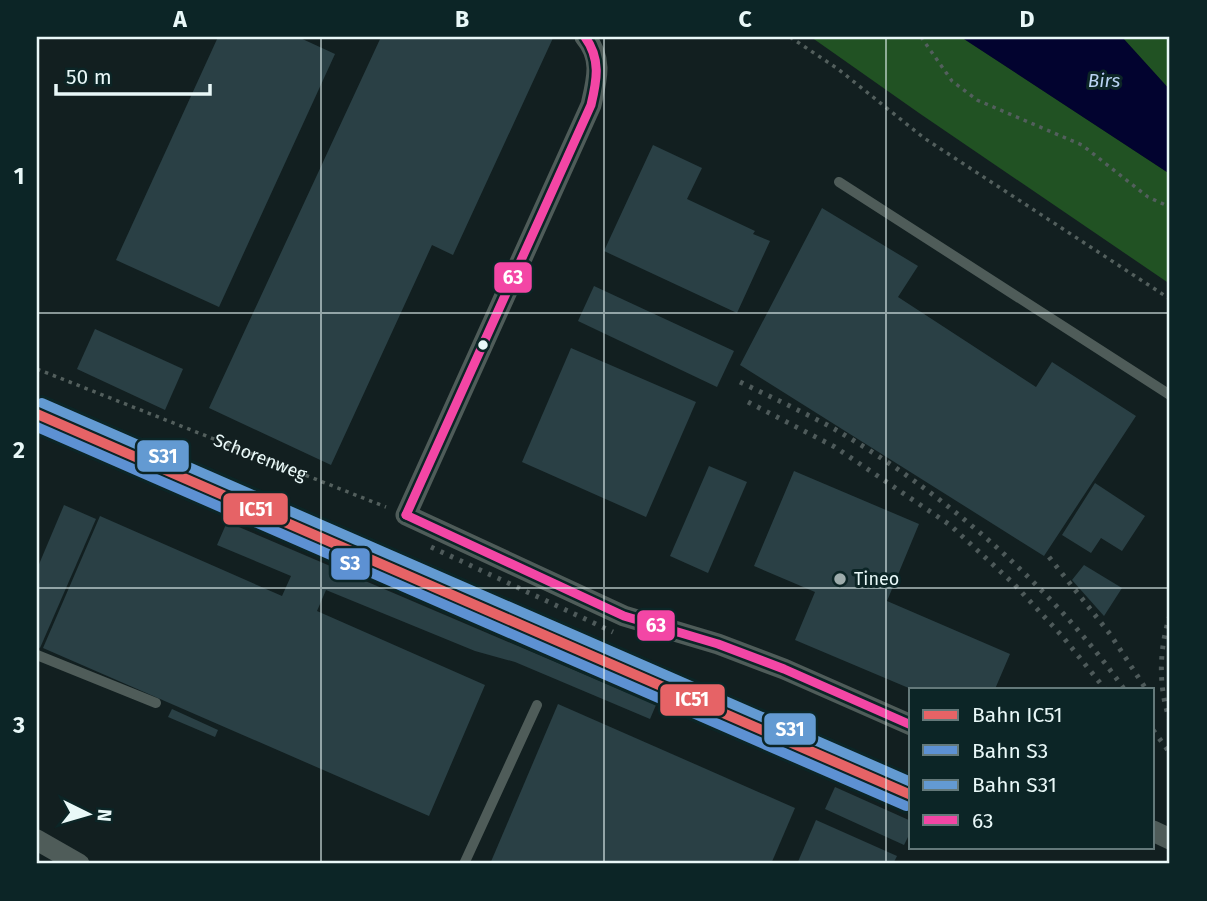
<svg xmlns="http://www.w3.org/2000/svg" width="1207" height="901" viewBox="0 0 1207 901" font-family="'Fira Sans',sans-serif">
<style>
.forest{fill:#215223}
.water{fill:#02032f}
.building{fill:#2a4045}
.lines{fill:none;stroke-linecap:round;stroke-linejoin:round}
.path{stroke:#535f5d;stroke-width:3.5;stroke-dasharray:3.5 5;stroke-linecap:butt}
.service{stroke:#4f5c59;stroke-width:10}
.minor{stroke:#4f5c59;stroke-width:21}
.rail{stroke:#4e5a5a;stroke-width:5;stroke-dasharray:3.5 7;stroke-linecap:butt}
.bus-1-casing{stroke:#0c2526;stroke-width:14}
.bus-1{stroke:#f346a5;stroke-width:9}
.rail-1-casing{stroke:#0c2526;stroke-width:16}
.rail-2-casing{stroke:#0c2526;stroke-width:16}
.rail-3-casing{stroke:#0c2526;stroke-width:16}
.rail-1{stroke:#e66366;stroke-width:10}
.rail-2{stroke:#5d91d3;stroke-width:10}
.rail-3{stroke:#639ad2;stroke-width:10}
.grid{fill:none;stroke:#e9f8f8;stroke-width:2;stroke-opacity:0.55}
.bus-dot{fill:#e9f8f8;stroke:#0c2526;stroke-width:2.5}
.poi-dot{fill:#9eacac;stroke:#0c2526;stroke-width:2.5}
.labels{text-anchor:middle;stroke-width:6;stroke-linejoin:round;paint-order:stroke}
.street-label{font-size:18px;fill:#e9f8f8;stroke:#0c2526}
.poi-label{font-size:18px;fill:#e9f8f8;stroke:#0c2526;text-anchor:start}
.water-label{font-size:19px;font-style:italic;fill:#b9d2f3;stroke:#0c2526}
.line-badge{stroke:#0c2526;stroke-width:2.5}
.badge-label{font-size:19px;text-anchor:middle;font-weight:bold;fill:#fff}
.neatline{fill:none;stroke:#e9f8f8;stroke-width:2.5}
.grid-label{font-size:23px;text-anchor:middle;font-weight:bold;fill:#e9f8f8}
</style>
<rect width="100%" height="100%" fill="#121f20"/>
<g class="forest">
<path d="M811,37H961L1170,174V284L919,113Z"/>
<path d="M1122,37H1170V90Z"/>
</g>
<path class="water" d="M961,37H1122L1170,90V174Z"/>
<g class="building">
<path d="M218,37H298L335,54L219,307L116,260Z"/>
<path d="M381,37L553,38L453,255L432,245L331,465L209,408Z"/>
<path d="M653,145L702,168L687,199L755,231L753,234L770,241L737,313L604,251Z"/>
<path d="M822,208L918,266L898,297L1036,387L1052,362L1136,416L1044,556L740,365Z"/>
<path d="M594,286L734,351L717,387L578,321Z"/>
<path d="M95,329L183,369L165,410L77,369Z"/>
<path d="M571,348L696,402L646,517L522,462Z"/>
<path d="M709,466L747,482L708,573L670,556Z"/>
<path d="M794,471L919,524L887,601L1010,654L995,689H911L795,640L815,592L754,566Z"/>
<path d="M1095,483L1145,516L1122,551L1101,538L1091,553L1062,535Z"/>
<path d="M64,505L96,519L40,648L37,647V569Z"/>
<path d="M100,516L282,596L291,576L217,545L227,522L656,705L650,719L515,662L475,651L326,590L317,611L485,685L429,816L43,648Z"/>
<path d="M1084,565L1122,588L1104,616L1072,580Z"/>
<path d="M558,704L795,808L771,864H490Z"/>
<path d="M172,709L218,730L215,737L168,717Z"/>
<path d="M835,787L911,821V831L904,845L825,809Z"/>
<path d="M816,820L897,856L893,864H797Z"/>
</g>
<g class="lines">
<g class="path">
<path d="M790,37L838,69L924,138L1170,299"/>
<path d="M921,37L952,81L977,100L1082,145L1148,197L1170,207"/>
<path id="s1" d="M37,369L386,507"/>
</g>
<g class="service">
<path d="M839,182L1170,395"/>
<path d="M37,655L156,703"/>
<path d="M464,864L537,705"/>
</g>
<g class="minor">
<path d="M585,37C603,58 597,79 591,105L406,515L624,616L718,644L784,669L911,725"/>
<path d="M1153,831L1170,839"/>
<path d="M37,840L79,864"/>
</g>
<g class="rail">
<path d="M740,382C771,397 801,411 831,427C942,491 1050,584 1124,689"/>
<path d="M748,402L835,447L950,525L1014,584L1063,637L1105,689"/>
<path d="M431,547L613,632"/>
<path d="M1049,557L1110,634L1146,689"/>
<path d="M1170,615C1159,650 1158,686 1170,721"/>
<path d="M1153,730L1170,753"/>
</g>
<defs>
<g id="bus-1">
<path d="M406,515L624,616L718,644L784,669L911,725"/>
<path d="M406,515L591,105C597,80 601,59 585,37"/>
</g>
</defs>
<use href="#bus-1" class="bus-1-casing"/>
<use href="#bus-1" class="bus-1"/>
<defs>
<path id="rail-1" d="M37,414L911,795"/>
<path id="rail-2" d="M37,427L906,806"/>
<path id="rail-3" d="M42,403L911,782"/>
</defs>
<use href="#rail-1" class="rail-1-casing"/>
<use href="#rail-2" class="rail-2-casing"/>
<use href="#rail-3" class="rail-3-casing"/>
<use href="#rail-1" class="rail-1"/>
<use href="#rail-2" class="rail-2"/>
<use href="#rail-3" class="rail-3"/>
</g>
<path class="grid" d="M321,37V864M604,37V864M886,37V864M37,313H1170M37,588H1170"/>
<circle class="bus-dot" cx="483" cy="345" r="6"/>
<circle class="poi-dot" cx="840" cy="579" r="7"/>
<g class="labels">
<g class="street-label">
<text dy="6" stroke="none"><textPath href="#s1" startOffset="240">Schorenweg</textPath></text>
</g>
<g class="poi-label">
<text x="854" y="585">Tineo</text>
</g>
<g class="water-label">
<text x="1104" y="87">Birs</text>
</g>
</g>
<g class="line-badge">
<rect x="493" y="261" width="40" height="33" rx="7" fill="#f346a5"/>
<rect x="136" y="439" width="54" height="34" rx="7" fill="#639ad2"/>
<rect x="222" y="492" width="67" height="34" rx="7" fill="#e66366"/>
<rect x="330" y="547" width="41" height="34" rx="7" fill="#5d91d3"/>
<rect x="636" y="609" width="40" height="33" rx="7" fill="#f346a5"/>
<rect x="659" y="683" width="67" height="34" rx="7" fill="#e66366"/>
<rect x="763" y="712" width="54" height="34" rx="7" fill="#639ad2"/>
</g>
<g class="badge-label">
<text x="513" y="284">63</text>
<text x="163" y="463">S31</text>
<text x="256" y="516">IC51</text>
<text x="350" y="570">S3</text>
<text x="656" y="632">63</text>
<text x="692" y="706">IC51</text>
<text x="790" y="736">S31</text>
</g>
<rect width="1207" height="901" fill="none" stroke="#0c2526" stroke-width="77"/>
<rect x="909" y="688" width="245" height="161" fill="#0c2526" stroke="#64797a" stroke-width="2"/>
<rect x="923" y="710" width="35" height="10" fill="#e66366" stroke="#64797a" stroke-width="2"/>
<text x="972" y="722" font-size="21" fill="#e9f8f8">Bahn IC51</text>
<rect x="923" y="745" width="35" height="10" fill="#5d91d3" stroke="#64797a" stroke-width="2"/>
<text x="972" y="758" font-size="21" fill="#e9f8f8">Bahn S3</text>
<rect x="923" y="780" width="35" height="10" fill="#639ad2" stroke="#64797a" stroke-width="2"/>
<text x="972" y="792" font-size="21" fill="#e9f8f8">Bahn S31</text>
<rect x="923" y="815" width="35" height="10" fill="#f346a5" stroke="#64797a" stroke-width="2"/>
<text x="972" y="828" font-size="21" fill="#e9f8f8">63</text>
<g transform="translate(88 814) rotate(95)" stroke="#0c2526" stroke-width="5" paint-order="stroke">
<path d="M0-5L12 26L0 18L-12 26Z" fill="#e9f8f8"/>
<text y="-10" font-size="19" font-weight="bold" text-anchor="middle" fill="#e9f8f8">N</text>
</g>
<path d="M56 84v10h154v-10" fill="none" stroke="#e9f8f8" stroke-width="3.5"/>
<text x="66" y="84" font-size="21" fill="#e9f8f8" stroke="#0c2526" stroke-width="5" paint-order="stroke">50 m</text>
<rect x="38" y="38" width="1130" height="824" class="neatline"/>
<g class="grid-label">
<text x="180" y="27">A</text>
<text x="462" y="27">B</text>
<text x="745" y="27">C</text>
<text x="1027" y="27">D</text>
<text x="19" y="184">1</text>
<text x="19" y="458">2</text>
<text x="19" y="733">3</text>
</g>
</svg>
